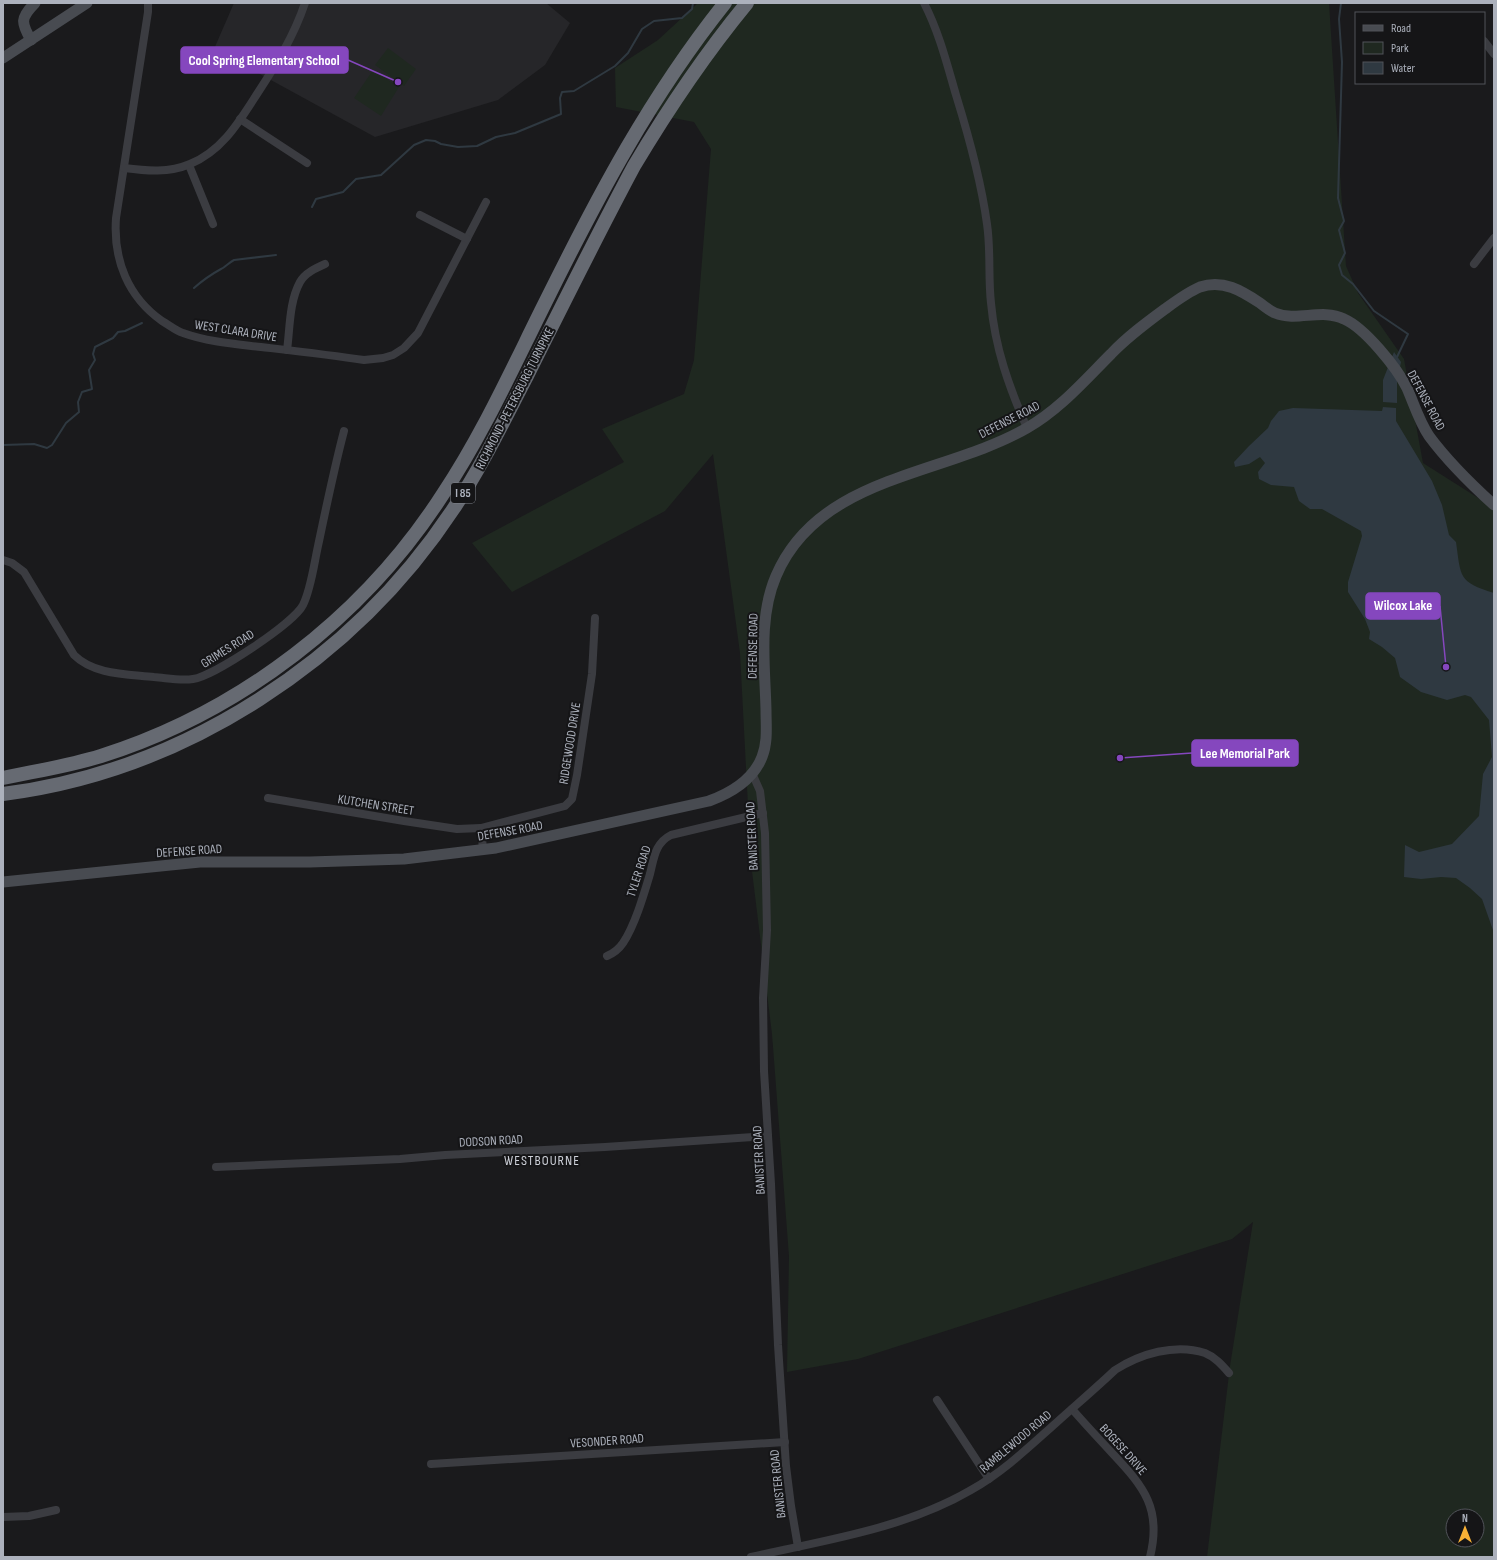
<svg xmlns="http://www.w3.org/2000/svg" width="1497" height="1560" viewBox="0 0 1497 1560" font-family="'Sofia Sans Condensed',sans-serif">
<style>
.built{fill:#262629}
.green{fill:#1f2820;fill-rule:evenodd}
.water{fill:#2f3941}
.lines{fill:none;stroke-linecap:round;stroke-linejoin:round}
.stream{stroke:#2f3941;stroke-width:2}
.street{stroke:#3b3c41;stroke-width:8}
.secondary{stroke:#484b51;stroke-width:11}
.highway{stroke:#666a72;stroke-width:14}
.labels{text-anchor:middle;stroke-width:4;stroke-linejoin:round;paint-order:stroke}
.shield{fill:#151517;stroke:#7f828a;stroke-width:1}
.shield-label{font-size:12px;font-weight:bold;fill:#acb1bc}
.street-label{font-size:13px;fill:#acb1bc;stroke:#151517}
.neighbourhood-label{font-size:14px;letter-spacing:1px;fill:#cdd0d8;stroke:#151517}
.leader{fill:none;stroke:#8547be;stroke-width:1.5}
.callout-dot{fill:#8547be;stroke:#151517;stroke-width:1.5}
.callout{fill:#8547be;stroke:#8547be;stroke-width:1.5}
.callout-label{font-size:14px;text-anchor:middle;font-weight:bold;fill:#fff}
</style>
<rect width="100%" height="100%" fill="#1a1a1c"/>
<path class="built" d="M234,3H546L570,23L545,65L498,100L375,137L214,49Z"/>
<g class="green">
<path d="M698,3H1329L1346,266L1358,293L1404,359L1423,463L1494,508V1557H1207L1230,1366L1253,1222L1232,1239L858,1359L787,1372L789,1256L772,1034L751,863L740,653L713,454L665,511L512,592L472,543L624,462L602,429L684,394L694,360L711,149L694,122L616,107L615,68L658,40ZM1453,1516H1477V1540H1453Z"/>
<path d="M388,48L416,69L404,86L375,65Z"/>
<path d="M373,70L399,87L381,116L354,98Z"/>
</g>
<g class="water">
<path d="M1394,352L1401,362L1397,381V403L1383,402V380Z"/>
<path d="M1383,407L1396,408V421L1432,481L1442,505L1449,535L1456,542C1461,577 1458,582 1494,593V933L1482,899L1470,888L1456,878L1441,877L1421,879L1404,877L1405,845L1419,852L1452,844L1479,816L1483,774L1492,757L1489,720L1471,697L1465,695L1447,700L1421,692L1400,677L1395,658L1382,647L1369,639L1370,632L1365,619L1348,592V582L1362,536L1361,531L1322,509H1310L1299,501L1294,487L1271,485L1259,479L1258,472L1265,463L1260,457L1249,464L1235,467L1234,462L1249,446L1268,428L1271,421L1279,411L1293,408L1382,411Z"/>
</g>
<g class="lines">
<g class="stream">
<path d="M1341,3L1339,19L1342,62L1338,198L1344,221L1339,230L1345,253L1339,265L1342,275L1353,284L1374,311L1408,334L1397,357"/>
<path d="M312,207L316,199L343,192L356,179L381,175L414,145L426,140L435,141L441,144L458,147L477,146L496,137L515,133L561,114L560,98L562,92L574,91L615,66L628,53L642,29L654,21L682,18L692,9L693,3"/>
<path d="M194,288C203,280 210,275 221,269C226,267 228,263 234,260L276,255"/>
<path d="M3,445L34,444L47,448L52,445L66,423L79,412L78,402L82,392L92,389L89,370L95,360L93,354L95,347L113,338L118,332L125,331L142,323"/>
</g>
<g class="street">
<path d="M148,3V12L116,218C113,260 128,297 162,321C169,325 176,331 183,333C208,342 236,344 261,347C295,351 330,355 364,360L383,358L393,355L404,348L418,333L486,202"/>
<path d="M924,3C939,32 947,64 956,95C969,137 981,180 987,224C991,251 988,277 991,303C995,348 1009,387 1027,428"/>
<path d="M1484,41L1494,54"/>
<path d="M240,119L307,163"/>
<path d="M189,165L213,224"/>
<path d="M124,168C147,171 169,173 190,164C222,151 239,122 257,94C276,65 294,36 305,3"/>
<path d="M420,215L467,239"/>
<path d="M1474,264L1494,238"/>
<path d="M287,350C290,329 289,302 300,282C305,273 316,268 325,264"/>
<path d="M3,560L12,563L24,572L74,655C94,675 127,674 154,677C167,678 180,681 193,679C214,676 294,623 303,605C311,589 314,564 318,546C326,508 334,469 344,431"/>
<path d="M752,773L760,791L765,833L767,930L763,998L764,1071L771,1184L778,1345L786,1466L791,1506L798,1547"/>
<path d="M268,798L404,821L457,829L481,828L565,806L572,799L577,775L592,674L595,618"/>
<path d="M481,828L483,849"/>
<path d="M607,956C614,953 619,949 623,943C635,925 644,894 650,874C654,858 655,843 671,835L763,813"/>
<path d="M216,1167L400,1159L445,1155L605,1147L768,1136"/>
<path d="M937,1400L989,1479"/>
<path d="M1072,1409C1085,1424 1099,1439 1113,1454C1144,1487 1162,1509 1150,1557"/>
<path d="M431,1464L785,1442"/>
<path d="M3,1517L29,1516L56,1510"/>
<path d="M751,1557C825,1540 904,1529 971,1490C1003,1472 1029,1447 1056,1423C1076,1405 1096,1388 1115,1370C1140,1354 1175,1343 1205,1353C1215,1357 1222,1365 1229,1373"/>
</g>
<g class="secondary">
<path d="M31,40C21,23 20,18 35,3"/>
<path d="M3,58L87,3"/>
<path d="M3,882L200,862H310L404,859L496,848L709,801C731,793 753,780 762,757C768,742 766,726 766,710C765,666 758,618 776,576C819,475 944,476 1027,428C1060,409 1084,381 1111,354C1127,337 1146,323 1165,309C1176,301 1188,292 1200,287C1223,279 1242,291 1260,303C1265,307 1270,311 1275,313C1297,322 1322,308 1344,319C1365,328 1397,368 1407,388C1414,404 1419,421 1429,436C1446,459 1473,486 1494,505"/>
</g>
<g class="highway">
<path d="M3,778C36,771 69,766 101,756C240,712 364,617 443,494C483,434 513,367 545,303C598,196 650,97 725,3"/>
<path d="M3,794C185,771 354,660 454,508C482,466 504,420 527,376C562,306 597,235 634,166C668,109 705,54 747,3"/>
</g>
</g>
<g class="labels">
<rect class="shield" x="451" y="483" width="24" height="20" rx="3"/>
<g class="shield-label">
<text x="463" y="497">I 85</text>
</g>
<g class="street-label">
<text transform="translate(236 330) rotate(9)" y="5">WEST CLARA DRIVE</text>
<text transform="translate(514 398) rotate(-63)" y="5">RICHMOND-PETERSBURG TURNPIKE</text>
<text transform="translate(1427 400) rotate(62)" y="5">DEFENSE ROAD</text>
<text transform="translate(1009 419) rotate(-27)" y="5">DEFENSE ROAD</text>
<text transform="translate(752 646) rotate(-89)" y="5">DEFENSE ROAD</text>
<text transform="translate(227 648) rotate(-32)" y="5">GRIMES ROAD</text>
<text transform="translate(569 743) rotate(-81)" y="5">RIDGEWOOD DRIVE</text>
<text transform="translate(376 804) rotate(9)" y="5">KUTCHEN STREET</text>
<text transform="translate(510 830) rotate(-10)" y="5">DEFENSE ROAD</text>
<text transform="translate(751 836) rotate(-93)" y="5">BANISTER ROAD</text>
<text transform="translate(189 850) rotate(-4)" y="5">DEFENSE ROAD</text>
<text transform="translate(638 871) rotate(-72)" y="5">TYLER ROAD</text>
<text transform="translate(491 1140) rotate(-3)" y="5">DODSON ROAD</text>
<text transform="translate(758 1160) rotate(-93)" y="5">BANISTER ROAD</text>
<text transform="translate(607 1440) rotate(-4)" y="5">VESONDER ROAD</text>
<text transform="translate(1015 1441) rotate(-40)" y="5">RAMBLEWOOD ROAD</text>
<text transform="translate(1124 1449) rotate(48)" y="5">BOGESE DRIVE</text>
<text transform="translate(777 1484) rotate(-96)" y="5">BANISTER ROAD</text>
</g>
<g class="neighbourhood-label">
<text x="542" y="1165">WESTBOURNE</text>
</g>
</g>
<path class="leader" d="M398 82L348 60M1446 667L1440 606M1120 758L1192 753"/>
<g class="callout-dot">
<circle cx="398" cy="82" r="4"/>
<circle cx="1446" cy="667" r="4"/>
<circle cx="1120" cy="758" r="4"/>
</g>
<g class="callout">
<rect x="181" y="47" width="167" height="26" rx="4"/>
<rect x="1366" y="593" width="74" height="26" rx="4"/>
<rect x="1192" y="740" width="106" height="26" rx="4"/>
</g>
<g class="callout-label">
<text x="264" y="65">Cool Spring Elementary School</text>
<text x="1403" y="610">Wilcox Lake</text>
<text x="1245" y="758">Lee Memorial Park</text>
</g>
<rect width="1497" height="1560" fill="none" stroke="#acb1bc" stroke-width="8"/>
<rect x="1355" y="12" width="130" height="72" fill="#151517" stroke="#515359"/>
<rect x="1363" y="25" width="20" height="6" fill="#484b51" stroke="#515359"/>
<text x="1391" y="32" font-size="12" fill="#acb1bc">Road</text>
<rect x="1363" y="42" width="20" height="12" fill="#1f2820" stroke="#515359"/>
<text x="1391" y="52" font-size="12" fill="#acb1bc">Park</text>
<rect x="1363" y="62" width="20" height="12" fill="#2f3941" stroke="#515359"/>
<text x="1391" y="72" font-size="12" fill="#acb1bc">Water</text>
<g transform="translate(1465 1528)"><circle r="19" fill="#151517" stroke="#515359"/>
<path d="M0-3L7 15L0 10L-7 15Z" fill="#f8b136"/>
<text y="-6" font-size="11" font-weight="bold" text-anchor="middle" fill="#acb1bc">N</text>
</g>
</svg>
